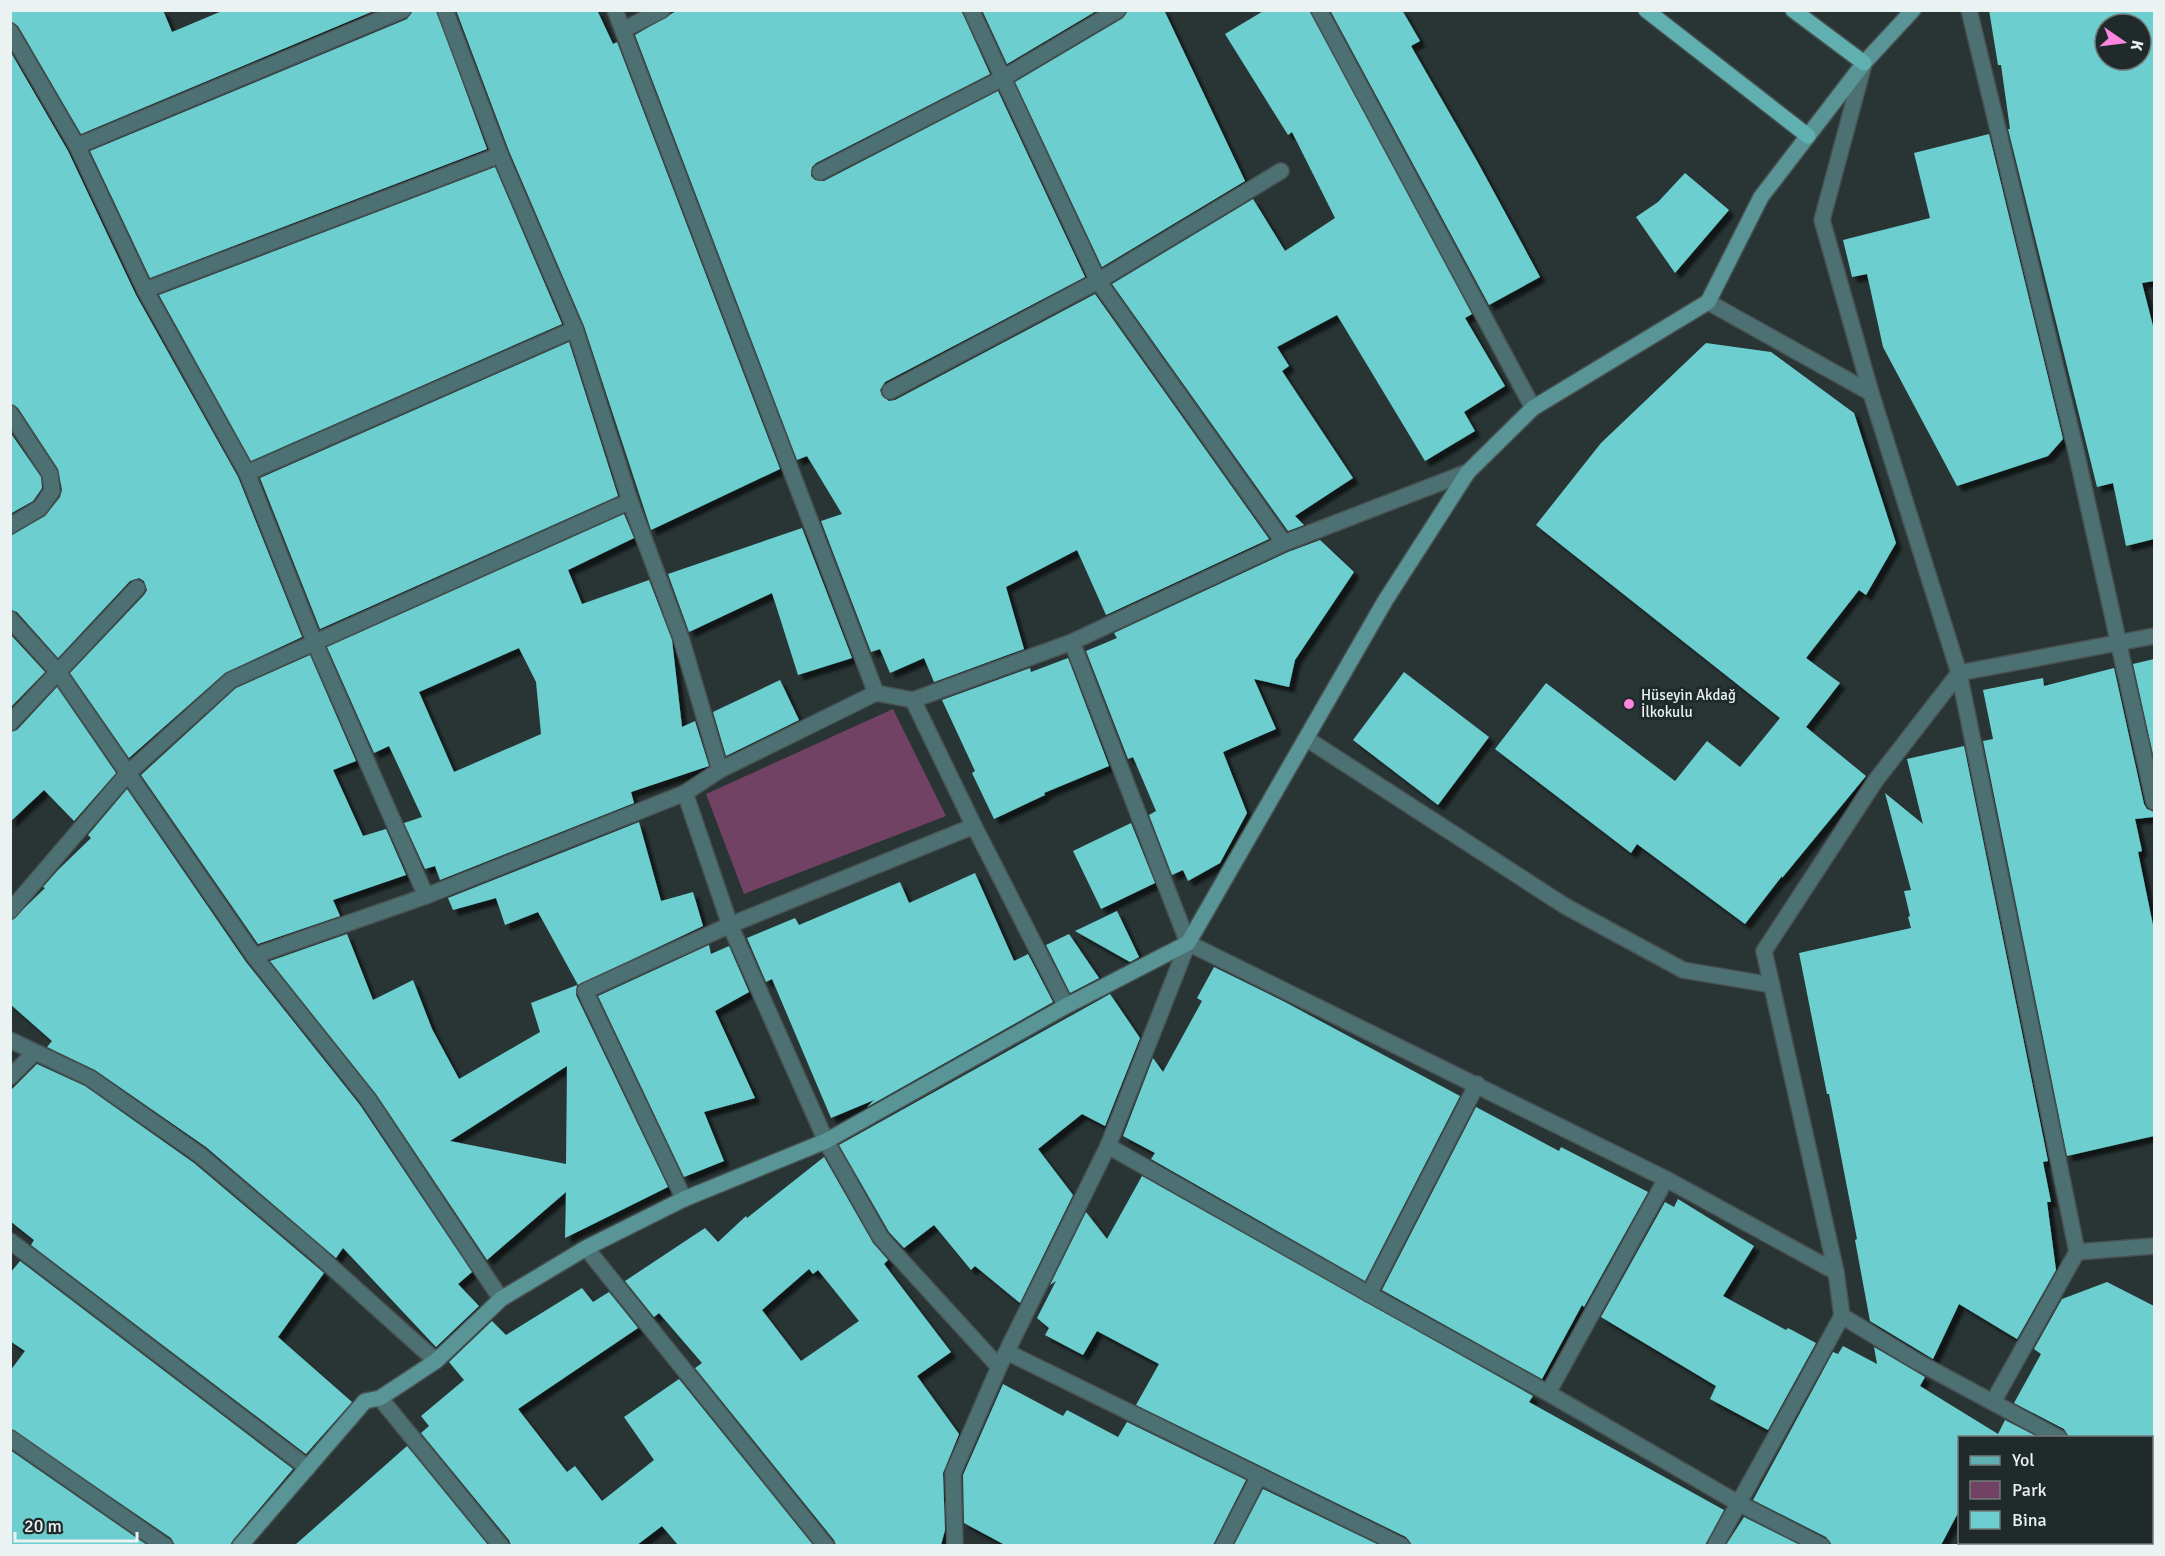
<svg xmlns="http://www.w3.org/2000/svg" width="2165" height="1556" viewBox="0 0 2165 1556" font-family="Signika,sans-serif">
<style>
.green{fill:#724265}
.building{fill:#6ccecf;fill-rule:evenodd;filter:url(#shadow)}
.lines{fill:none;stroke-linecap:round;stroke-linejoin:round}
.lane-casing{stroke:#485252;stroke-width:18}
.street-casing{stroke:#485252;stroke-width:18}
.secondary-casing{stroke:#485252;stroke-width:18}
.primary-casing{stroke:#485252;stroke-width:18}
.lane{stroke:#4d7172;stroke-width:15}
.street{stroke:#4d7172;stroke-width:15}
.secondary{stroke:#599596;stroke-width:15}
.primary{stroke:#61b0b1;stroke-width:15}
.poi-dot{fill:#fe85e0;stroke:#202a2a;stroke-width:2}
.labels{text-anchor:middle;stroke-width:6;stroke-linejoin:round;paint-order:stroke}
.poi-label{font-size:15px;fill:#ebf2f2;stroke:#202a2a;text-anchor:start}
</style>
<defs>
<filter id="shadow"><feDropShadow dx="5.5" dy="5.5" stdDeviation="1.5" flood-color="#0009"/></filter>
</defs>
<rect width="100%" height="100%" fill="#293434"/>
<path class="green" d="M893,709L946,816L744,894L706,794Z"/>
<g class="building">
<path d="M10,10H163L172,32L222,11L376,10L81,134L18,26L10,21Z"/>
<path d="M413,10H436L487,149L150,278L90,151L407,19Z"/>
<path d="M456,10H597L613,44L617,42L780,469L651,530L584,326L509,151Z"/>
<path d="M678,10H961L990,74L816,163L812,167L811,176L815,180L824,181L998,91L1085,277L885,382L880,390L882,396L889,401L895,400L1095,294L1269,539L1106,615L1077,550L1006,587L1024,649L934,682L924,658L890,673L880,649L871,652L821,521L842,514L807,456L797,460L635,35Z"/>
<path d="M982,10H1098L1007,64Z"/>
<path d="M1128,10H1164L1245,181L1102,267L1015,82L1123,18Z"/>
<path d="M1265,10H1309L1472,314L1465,318L1505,386L1464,412L1475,431L1425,461L1337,315L1277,347L1289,366L1282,371L1353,478L1295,516L1304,525L1288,531L1112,284L1253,199L1285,251L1335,218L1292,132L1288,135L1225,34Z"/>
<path d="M1330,10H1402L1420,41L1411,46L1477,161L1540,277L1489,305Z"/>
<path d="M1989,10H2154V281L2142,283L2154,330V539L2126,546L2113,483L2097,487L2008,129H2010L2001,65H1998ZM2105,24H2141V60H2105Z"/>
<path d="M10,51L68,151L136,295L238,477L302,637L225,673L129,758L70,673L144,595L147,590L144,581L139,578L130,581L58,658L17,612L10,610V536L45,516L60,497L62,490L58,469L18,408L10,403Z"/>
<path d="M1989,134L2063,439L2048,456L1957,486L1883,347L1867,274L1852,277L1843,240L1930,218L1914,153Z"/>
<path d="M495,167L562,324L251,461L159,295Z"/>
<path d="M1685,173L1729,210L1675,273L1636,217L1658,202Z"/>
<path d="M569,342L618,496L320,629L260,478Z"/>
<path d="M1706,343L1771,352L1854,413L1896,543L1866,595L1859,590L1806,658L1840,683L1806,727L1866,776L1782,878V876L1745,924L1637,844L1631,853L1495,749L1546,683L1675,781L1707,741L1740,767L1780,718L1536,525L1601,443Z"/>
<path d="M10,432L41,477L42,488L33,501L10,514Z"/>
<path d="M624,514L634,538L568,570L582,604L649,580L672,640L682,727L695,721L709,766L631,792L634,803L440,880L435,866L425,869L404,823L422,817L389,746L374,753L327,647ZM519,648L536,682L541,734L454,772L419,692Z"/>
<path d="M802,528L852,658L798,675L772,593L689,632L668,574Z"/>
<path d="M1320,540L1354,572L1295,660L1289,687L1254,679L1276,729L1223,752L1247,813L1220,863L1188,881L1183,870L1172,875L1149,815L1156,811L1133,757L1128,759L1086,651L1117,638L1114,633L1288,552Z"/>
<path d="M10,634L45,672L10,708Z"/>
<path d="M310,655L356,761L333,770L363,836L386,829L406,875L333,900L340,916L258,944L141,775L236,688Z"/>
<path d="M1068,658L1109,766L1044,793L1045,795L994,819L972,773L975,771L942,700L1030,668L1031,672Z"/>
<path d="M2154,659V759L2133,664Z"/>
<path d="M2114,668L2144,804L2147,809L2154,812V817L2135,819L2142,851L2138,852L2154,930V1136L2067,1156L1983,741L1993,739L1983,690L2043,678L2044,686Z"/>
<path d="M1404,672L1489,737L1438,805L1353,740Z"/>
<path d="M780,680L799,720L726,756L713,712Z"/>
<path d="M57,687L116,773L74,821L44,790L10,822V732L17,730Z"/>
<path d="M1964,746L2048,1161L2043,1162L2051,1202H2047L2056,1270L2017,1339L1959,1304L1933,1359L1870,1321L1855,1240L1857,1239L1829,1094H1827L1799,953L1911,928L1908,917L1910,916L1904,891L1911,890L1885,793L1923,824L1907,759Z"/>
<path d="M127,789L246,962L360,1105L472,1272L458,1284L479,1306L436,1347L343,1248L336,1258L206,1147L95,1070L47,1047L52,1041L10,1004V922L45,888L43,887L58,870L91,838L88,835Z"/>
<path d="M639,822L661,901L693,892L703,926L578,985L538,912L505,925L496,898L453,910L448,898Z"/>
<path d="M1131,823L1155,883L1101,909L1073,851Z"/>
<path d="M975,873L1014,961L1028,954L1053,1002L867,1107L874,1100L831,1118L772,979L766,982L747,938L795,918L799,925L900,882L909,903Z"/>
<path d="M1117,911L1139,957L1130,962L1075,931Z"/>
<path d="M347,934L373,1000L413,980L432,1029L459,1079L540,1032L531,1003L577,985L576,995L668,1187L565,1238L566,1192L487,1260L376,1094L270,961ZM567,1066L566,1164L450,1141Z"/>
<path d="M1069,934L1099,978L1070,993L1046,945Z"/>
<path d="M709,945L711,954L729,946L749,992L715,1011L755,1098L704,1112L724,1161L684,1177L598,996Z"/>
<path d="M1214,967L1285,1002L1460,1096L1365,1281L1151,1159L1155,1153L1123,1136L1153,1058L1163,1072L1202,1001L1197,998Z"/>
<path d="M1110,994L1140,1038L1105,1126L1082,1114L1038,1149L1073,1195L1020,1303L975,1266L971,1270L934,1225L904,1248L889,1232L839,1145Z"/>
<path d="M37,1064L85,1086L194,1163L324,1273L278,1337L352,1402L306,1454L31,1245L34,1240L10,1221V1091Z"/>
<path d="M1476,1107L1559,1151L1561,1147L1648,1192L1584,1307L1582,1305L1542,1379L1382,1290Z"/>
<path d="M824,1157L873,1243L888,1260L884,1264L951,1352L917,1376L959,1434L943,1473L945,1530L941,1545H836L834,1540L695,1368L702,1363L659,1313L654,1317L625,1281L705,1228L718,1242L746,1216L747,1218ZM809,1269L813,1274L818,1270L859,1321L801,1361L762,1310Z"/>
<path d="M1142,1176L1533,1396L1529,1402L1724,1510L1705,1545H1412L1406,1537L1136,1405L1159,1364L1097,1331L1083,1355L1045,1335L1049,1328L1037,1318L1056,1281L1050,1285L1086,1212L1107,1239Z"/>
<path d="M1678,1199L1754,1246L1723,1296L1786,1330L1788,1328L1816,1343L1768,1430L1710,1399L1716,1386L1601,1317L1665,1202L1674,1207Z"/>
<path d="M20,1261L293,1469L233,1540L230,1545H175L171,1538L10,1428V1371L25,1351L10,1341V1273Z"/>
<path d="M2107,1282L2154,1306V1437H2069L2064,1429L2014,1403L2041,1354L2034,1349L2062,1299Z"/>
<path d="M582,1288L593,1302L609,1292L638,1328L518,1409L567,1472L575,1466L602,1501L654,1460L624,1417L679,1379L813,1545H678L662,1526L637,1545H511L509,1540L421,1433L429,1426L421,1416L464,1380L449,1362L492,1321L506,1335Z"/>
<path d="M1843,1346L1877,1364L1874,1347L1925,1377L1920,1386L1998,1434L2005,1420L2038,1437H1959V1511L1941,1545H1832L1826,1537L1753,1500L1833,1352L1838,1354Z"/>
<path d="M1003,1384L1063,1416L1067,1410L1118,1437L1127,1422L1246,1480L1213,1545H1005L964,1523L963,1475Z"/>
<path d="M407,1446L488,1545H295Z"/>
<path d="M10,1450L147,1545H10Z"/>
<path d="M1263,1489L1379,1545H1234Z"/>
<path d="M1744,1517L1800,1545H1726Z"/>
</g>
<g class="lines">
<defs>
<path id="lane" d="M1307,739L1565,906L1683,970L1772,985"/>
<g id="street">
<path d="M445,10L500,155L575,329L630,501L681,638L720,770"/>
<path d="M615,10L876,693"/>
<path d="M971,10L1098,281L1284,543"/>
<path d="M1319,10L1533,408"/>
<path d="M1969,10L2075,447L2154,802"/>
<path d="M623,30L662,10"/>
<path d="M10,31L77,146L145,290L247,473L314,641L426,896"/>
<path d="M1864,64L1822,220L1871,393L1959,673L2077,1252L1993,1402"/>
<path d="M77,146L403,10"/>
<path d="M820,172L1003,78L1118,10"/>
<path d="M145,290L500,155"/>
<path d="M1708,302L1871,393"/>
<path d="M890,391L1098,281L1281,171"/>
<path d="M10,413L50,474L52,491L40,508L10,526"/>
<path d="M247,473L575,329"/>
<path d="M10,619L58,672L254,956L368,1099L501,1299"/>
<path d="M913,700L974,826L1066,1006"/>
<path d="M10,723L137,588"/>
<path d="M685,793L730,925L826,1141L881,1238L999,1367"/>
<path d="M10,911L129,772L231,680L630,501"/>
<path d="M1188,943L1666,1179L1836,1272"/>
<path d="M254,956L426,896L685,793L720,770L876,693L913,700L1072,642L1284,543L1468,472"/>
<path d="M10,1040L90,1078L200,1155L316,1253L436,1361"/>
<path d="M10,1077L34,1053"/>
<path d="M1108,1146L1369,1294L1548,1393L1738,1503L1822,1546"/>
<path d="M684,1199L585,991L730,925L974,826"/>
<path d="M10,1241L308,1468"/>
<path d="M586,1248L826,1546"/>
<path d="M2077,1252L2154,1246"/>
<path d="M1369,1294L1477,1084"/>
<path d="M1007,1352L1402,1546"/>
<path d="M1548,1393L1666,1179"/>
<path d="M380,1398L501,1546"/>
<path d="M10,1438L165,1546"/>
<path d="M2059,1438L1916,1361L1842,1316L1836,1272L1764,951L1876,780L1959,673L2154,636"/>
<path d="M2152,1487L2154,1488"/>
<path d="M955,1546L953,1473L999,1367L1108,1146L1188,943L1072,642"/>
<path d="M1223,1546L1259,1476"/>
<path d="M1715,1546L1842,1316"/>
</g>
<path id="secondary" d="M240,1546L365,1401L380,1398L436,1361L501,1299L586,1248L684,1199L826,1141L1066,1006L1188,943L1385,601L1468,472L1533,408L1708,302L1761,197L1864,63L1913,10"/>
<g id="primary">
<path d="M1646,10L1808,136"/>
<path d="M1793,10L1864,63"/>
</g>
</defs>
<use href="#lane" class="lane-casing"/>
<use href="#street" class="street-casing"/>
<use href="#secondary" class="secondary-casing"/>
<use href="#primary" class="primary-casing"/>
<use href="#lane" class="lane"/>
<use href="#street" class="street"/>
<use href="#secondary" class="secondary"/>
<use href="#primary" class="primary"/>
</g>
<circle class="poi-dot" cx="1629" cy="704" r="6"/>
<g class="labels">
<g class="poi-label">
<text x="1641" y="700">Hüseyin Akdağ<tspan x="1641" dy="17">İlkokulu</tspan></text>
</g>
</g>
<rect width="2165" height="1556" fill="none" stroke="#ebf2f2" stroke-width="24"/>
<rect x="1958" y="1436" width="195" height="108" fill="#202a2a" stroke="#717a7a" stroke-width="1.5"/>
<rect x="1970" y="1456" width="30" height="9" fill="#61b0b1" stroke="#717a7a" stroke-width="1.5"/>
<text x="2012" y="1466" font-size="18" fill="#ebf2f2">Yol</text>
<rect x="1970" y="1481" width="30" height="18" fill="#724265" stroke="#717a7a" stroke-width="1.5"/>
<text x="2012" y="1496" font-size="18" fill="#ebf2f2">Park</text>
<rect x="1970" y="1511" width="30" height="18" fill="#6ccecf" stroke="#717a7a" stroke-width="1.5"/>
<text x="2012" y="1526" font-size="18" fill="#ebf2f2">Bina</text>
<g transform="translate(2123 42) rotate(104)"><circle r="28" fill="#202a2a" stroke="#717a7a" stroke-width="1.5"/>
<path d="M0-4.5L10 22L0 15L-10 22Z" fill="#fe85e0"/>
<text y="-9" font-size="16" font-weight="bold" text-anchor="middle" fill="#ebf2f2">K</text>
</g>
<path d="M15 1532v9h122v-9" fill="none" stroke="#ebf2f2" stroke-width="3"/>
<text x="24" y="1532" font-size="18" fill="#ebf2f2" stroke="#202a2a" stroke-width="4.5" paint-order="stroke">20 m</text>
</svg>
